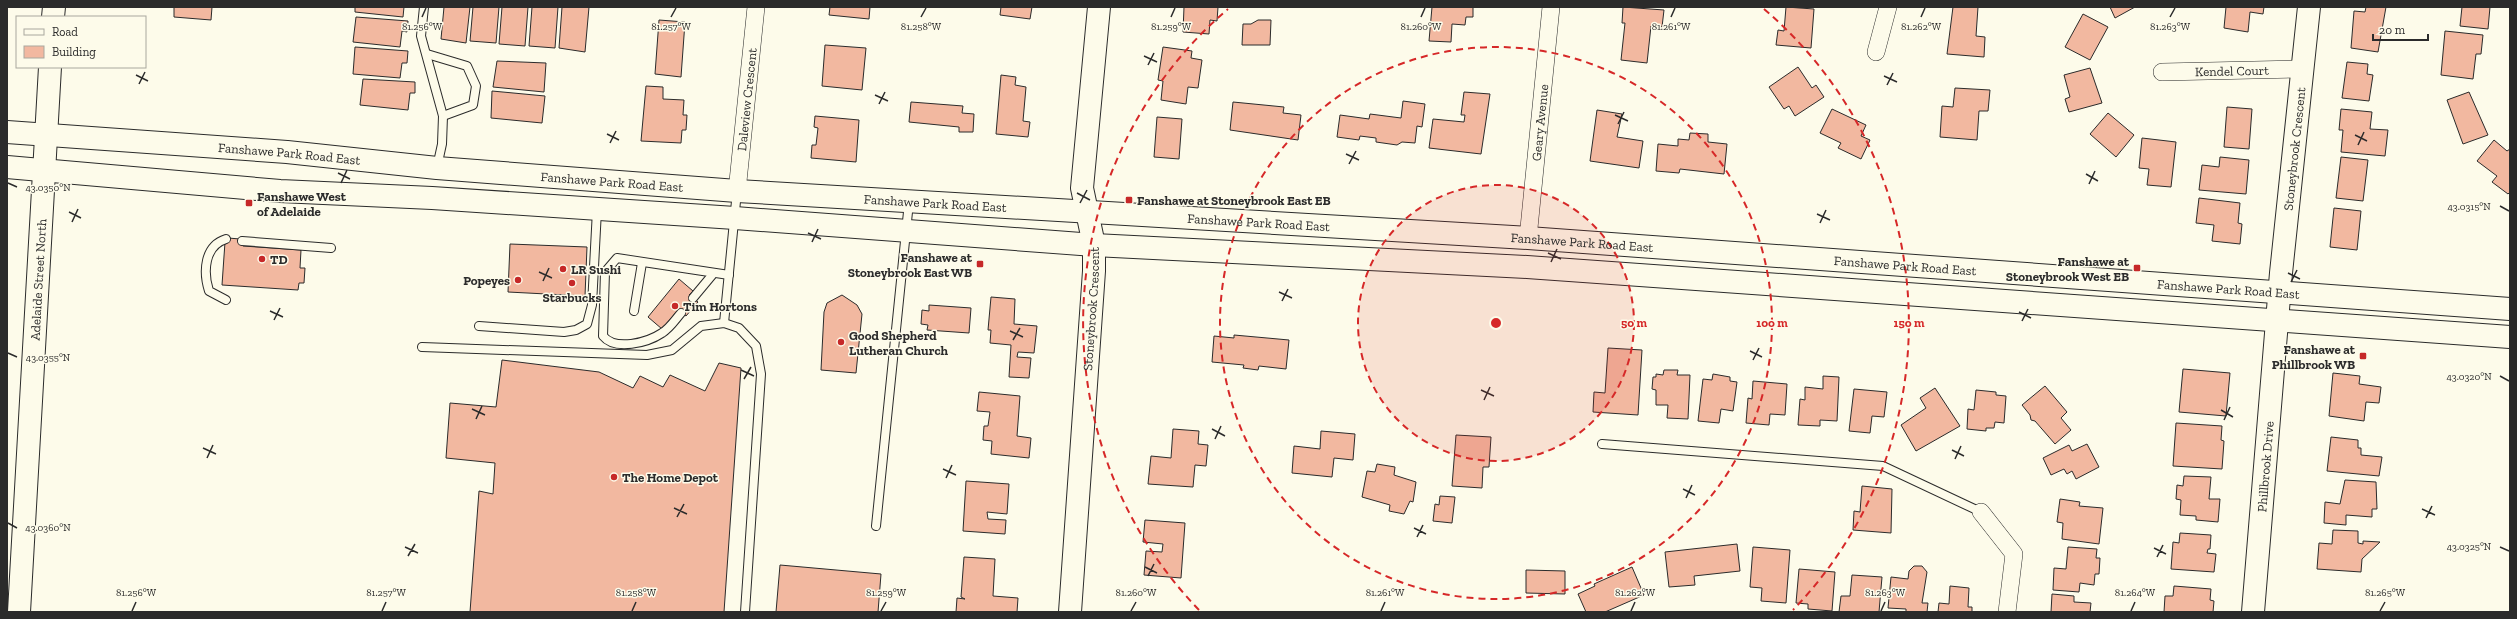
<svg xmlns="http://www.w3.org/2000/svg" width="2517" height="619" viewBox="0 0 2517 619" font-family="'Zilla Slab',serif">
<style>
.building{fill:#f2b8a0;stroke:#2b2b2b}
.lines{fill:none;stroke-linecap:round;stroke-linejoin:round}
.lane-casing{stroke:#2b2b2b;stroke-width:10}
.street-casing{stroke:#2b2b2b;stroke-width:18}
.secondary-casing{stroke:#2b2b2b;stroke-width:24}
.lane{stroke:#fdfbea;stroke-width:8}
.street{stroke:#fdfbea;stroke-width:17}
.secondary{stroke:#fdfbea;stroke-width:22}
.ticks{fill:none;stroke:#2b2b2b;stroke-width:1.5}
.ring{fill:none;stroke:#d62828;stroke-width:2;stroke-dasharray:7 5}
.poi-dot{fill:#c62828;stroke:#fdfbea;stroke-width:1.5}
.labels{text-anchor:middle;stroke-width:3;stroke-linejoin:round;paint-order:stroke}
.street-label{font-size:13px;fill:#2b2b2b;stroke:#fdfbea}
.poi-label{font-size:13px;font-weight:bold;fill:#2b2b2b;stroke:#fdfbea;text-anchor:start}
.ticks-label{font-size:10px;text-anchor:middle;fill:#2b2b2b;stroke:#fdfbea;stroke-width:3;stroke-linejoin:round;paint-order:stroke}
.centre{fill:#d62828;stroke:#fdfbea;stroke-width:2}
.ring-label{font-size:12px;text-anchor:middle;font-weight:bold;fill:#d62828;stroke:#fdfbea;stroke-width:3;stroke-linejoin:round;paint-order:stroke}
</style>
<rect width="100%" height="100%" fill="#fdfbea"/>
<g class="building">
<path d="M174,7H212L211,20L174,17Z"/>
<path d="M355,7H404L403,17L355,12Z"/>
<path d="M444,7H470L466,43L441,39Z"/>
<path d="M473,7H499L496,43L470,41Z"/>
<path d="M502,7H528L525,46L499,44Z"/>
<path d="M532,7H558L555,48L529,46Z"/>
<path d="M562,7H589L585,52L559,48Z"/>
<path d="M830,7H870L869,19L829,15Z"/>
<path d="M1001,7H1032L1030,19L1000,15Z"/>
<path d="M1184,7H1218L1217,21L1210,20L1209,34L1183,32Z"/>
<path d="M1432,7H1473V17H1466L1465,25L1452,24L1451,42L1429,41Z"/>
<path d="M1623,7L1664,10L1662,27L1651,26L1647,63L1621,60L1625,23H1622Z"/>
<path d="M1786,7L1814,9L1811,48L1776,45L1778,30L1784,31Z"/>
<path d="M1953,7H1978L1976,36L1985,37L1984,57L1947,54Z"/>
<path d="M2110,7H2135L2115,18Z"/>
<path d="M2226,7H2264L2263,14L2250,12L2248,32L2224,28Z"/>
<path d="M2366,7H2386L2378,52L2351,48L2354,11L2365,12Z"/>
<path d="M2462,7H2490L2488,29L2460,26Z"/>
<path d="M2083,14L2108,27L2090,60L2065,47Z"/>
<path d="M356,17L408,21L407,32L402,31L400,47L353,42Z"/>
<path d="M659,20L685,22L681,77L655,74Z"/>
<path d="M1258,20H1271L1270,45H1242L1243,24H1251Z"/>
<path d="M2445,31L2483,35L2481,54H2476L2473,79L2441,75Z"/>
<path d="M825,45L866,48L862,90L822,86Z"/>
<path d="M355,47L408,51L407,63H402L400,78L353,74Z"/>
<path d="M1163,47L1192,51L1191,58L1202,60L1198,88L1188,87L1186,104L1161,100L1163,81L1158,80Z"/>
<path d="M497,61L546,63L544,92L493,87Z"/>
<path d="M2347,62L2368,64L2367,74L2373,75L2369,101L2342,98Z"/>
<path d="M1798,67L1812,88L1816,85L1824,97L1795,116L1789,106L1784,109L1769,87Z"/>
<path d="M2090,68L2102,103L2069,112L2065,99L2070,97L2064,75Z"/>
<path d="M1001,75L1016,77L1015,85L1026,87L1023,121L1030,122L1028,137L996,134Z"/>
<path d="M363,79L415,82V93H410L408,110L360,105Z"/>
<path d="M646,86L663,87V99L684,100L683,115H687L686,130H682L681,143L641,141Z"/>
<path d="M1955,88L1990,90L1988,111H1979L1977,140L1940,137L1942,106L1953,107Z"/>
<path d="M492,91L545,96L542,123L491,118Z"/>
<path d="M1464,92L1490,94L1481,154L1429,148L1433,119L1464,122L1465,115H1461Z"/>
<path d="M2469,92L2488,135L2463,144L2447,100Z"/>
<path d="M1403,101L1425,104L1422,127L1417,126L1415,143L1402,142L1397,145L1376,142V138L1360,136L1359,140L1337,137L1340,115L1369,119L1370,114L1401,118Z"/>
<path d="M911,102L963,106L962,113L974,114L973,132H959V127L909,122Z"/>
<path d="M1233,102L1284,107L1283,113L1301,115L1298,140L1230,130Z"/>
<path d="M2227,107L2252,109L2249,149L2224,147Z"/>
<path d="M1832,109L1866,125L1861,136L1870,140L1861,159L1838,148L1841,143L1820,133Z"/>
<path d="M2341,109L2372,112L2370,129L2388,130L2385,156L2341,152L2343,130H2339Z"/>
<path d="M1597,110L1622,114L1617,137L1643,141L1639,168L1590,161Z"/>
<path d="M2108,113L2134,135L2116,157L2090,134Z"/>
<path d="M815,116L859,120L856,162L811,158L812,145H816L818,128L814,127Z"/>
<path d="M1157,117L1182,119L1179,159L1154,157Z"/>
<path d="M1690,133L1708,134V142L1727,144L1724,174L1680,169L1679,173L1656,171L1658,144L1678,146V139L1689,140Z"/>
<path d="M2142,138L2176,142L2171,187L2147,185L2149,169L2139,168Z"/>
<path d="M2494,140L2507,151L2510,149V192L2508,194L2492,182L2497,176L2477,161Z"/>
<path d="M2220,157L2249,160L2246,194L2199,190L2202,165L2219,167Z"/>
<path d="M2341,157L2368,160L2363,201L2336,198Z"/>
<path d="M2199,198L2240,203L2238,223L2242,224L2240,244L2212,241L2214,225L2196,223Z"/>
<path d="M2334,208L2361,211L2357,250L2330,247Z"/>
<path d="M228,238L240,239L243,246L301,250L300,268H305L304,283H299L298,290L222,285L225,242H228Z"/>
<path d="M510,244L587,247L585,296L508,292Z"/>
<path d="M679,279L693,291L689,295L698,302L686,316L678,310L662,329L648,317Z"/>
<path d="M842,295L857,305L862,314L856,373L821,370L824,312L827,303Z"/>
<path d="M991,297L1015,299L1014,324L1037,326L1034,353L1018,352L1017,357L1031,358L1029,378L1009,377L1011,345L990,343L991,330H988Z"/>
<path d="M929,305L971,308L969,333L927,330L928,325L921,324L922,310L929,311Z"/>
<path d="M1234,335L1289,340L1286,369L1259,366L1258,370L1243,368L1244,365L1212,362L1214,336L1234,338Z"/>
<path d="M1608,348L1642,350L1638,415L1593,412L1594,392L1605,393Z"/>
<path d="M502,360L599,372L633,388L640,376L663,387L670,375L705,391L719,363L741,368L724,612H470L479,491L493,494L495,463L446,458L450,403L496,407Z"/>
<path d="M2183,369L2230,373L2226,416L2179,412Z"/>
<path d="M1664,370H1678L1677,375H1690L1688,419L1667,418L1668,405H1656V390L1652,389L1653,377H1656V374L1663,375Z"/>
<path d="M2333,373L2360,376L2359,384L2381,387L2379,403L2366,402L2364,421L2329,416Z"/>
<path d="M1713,374L1730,377V381L1737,382L1733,411L1721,409L1719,423L1698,421L1703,379L1712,380Z"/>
<path d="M1823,376L1839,377L1837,421L1820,420V426L1798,425L1800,399L1805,400V387L1823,389Z"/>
<path d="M1753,381L1787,384L1785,415L1770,414L1769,425L1746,423L1748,398L1752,399Z"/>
<path d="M2045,386L2067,412L2061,418L2071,430L2055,444L2035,421L2031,420L2030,415L2022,405Z"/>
<path d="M1935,388L1960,426L1916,451L1901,425L1926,408L1920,398Z"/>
<path d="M1854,389L1887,392L1884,417L1872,416L1870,433L1849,431Z"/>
<path d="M1976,390L1996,392V395L2006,396L2004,423L1995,422L1994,428H1986V431L1967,429L1968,409L1974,410Z"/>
<path d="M979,392L1020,396L1017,436L1031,438L1029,458L991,454L992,441L983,440L984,426H988L990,412L977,411Z"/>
<path d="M2176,423L2222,426L2221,440L2224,441L2222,469L2173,466Z"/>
<path d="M1173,429L1199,431L1198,444L1208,445L1206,466L1195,465L1193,487L1148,484L1151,456L1171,458Z"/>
<path d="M1321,431L1355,434L1353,460L1334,458L1332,477L1292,473L1294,446L1320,449Z"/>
<path d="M1456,435L1491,437L1489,467H1483L1482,488L1452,486Z"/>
<path d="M2331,437L2358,440V448H2361V455L2382,457L2379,476L2327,471Z"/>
<path d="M2087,444L2099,467L2076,479L2072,471L2067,474L2064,469L2051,475L2043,458L2069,445L2072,451Z"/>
<path d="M1377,464L1395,467L1394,475L1416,482L1413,502L1410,501L1404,514L1389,511L1390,505L1362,497L1367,471L1375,472Z"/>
<path d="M2184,476L2211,477L2209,499H2220L2218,522L2196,520V516L2180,515L2181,500L2176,499L2177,485L2183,486Z"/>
<path d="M2345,480L2376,482L2377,509H2372V517L2346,515V525L2324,523L2325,502L2340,504Z"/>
<path d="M966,481L1009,484L1007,514L987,512L988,519L1006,520L1005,534L963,531Z"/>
<path d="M1862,486L1892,489L1891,533L1853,530L1854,511L1860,512Z"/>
<path d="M1440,496L1455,497L1452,523L1433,521L1435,504L1439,505Z"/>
<path d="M2060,499L2080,502L2079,506L2103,508L2099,544L2062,539L2063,523L2057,522Z"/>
<path d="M1145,520L1185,523L1181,578L1144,575L1146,551L1162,552L1163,544L1143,542Z"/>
<path d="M2333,530L2358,531V543L2363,544V541L2380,542L2362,559L2361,572L2317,569L2319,543L2332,544Z"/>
<path d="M2180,533L2211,535L2210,549H2208L2207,553L2216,554L2214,572L2171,569L2173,542L2179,543Z"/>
<path d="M1737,544L1740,571L1694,576L1695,585L1669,587L1665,552Z"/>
<path d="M1753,547L1790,550L1786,603L1761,601L1762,588L1750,587Z"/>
<path d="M2068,547L2097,549L2096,558H2100L2099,574H2095L2094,585L2080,583L2079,592L2053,590L2054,568L2066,569Z"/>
<path d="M964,557L995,559L993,596L1018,598L1017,612H956L957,598L965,599L961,597Z"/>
<path d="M780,565L881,574L878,612H776Z"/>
<path d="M1914,566H1922L1927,572L1922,603H1928L1927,612H1906V609L1888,608L1891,577L1908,579L1909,571Z"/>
<path d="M1632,567L1644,595L1605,612H1586L1578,594L1595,586L1594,584Z"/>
<path d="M1799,569L1835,572L1832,611L1808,609V604L1796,603Z"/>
<path d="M1526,570L1565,571V594L1526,593Z"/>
<path d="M1852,575L1882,577L1879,612H1839L1841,596H1850Z"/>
<path d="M1950,586L1969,588L1968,607H1972V612H1938L1939,603L1949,604Z"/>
<path d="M2174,586L2211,589L2210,600L2214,601L2213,612H2164L2165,596H2173Z"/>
<path d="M2052,594L2074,596V602L2091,603L2090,612H2051Z"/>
</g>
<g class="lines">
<defs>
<g id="lane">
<path d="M424,7L421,36L443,116L442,144L437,167"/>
<path d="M427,54L467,66L476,86L473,105L443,116"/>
<path d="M226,239C204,246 203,272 209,291L226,300"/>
<path d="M242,241L331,248"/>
<path d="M693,298L713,274"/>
<path d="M634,311L642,263"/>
<path d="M681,313C675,320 670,328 662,333C647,343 615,351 603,336L605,272L617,258L729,275"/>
<path d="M724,323L737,191"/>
<path d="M479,326L564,332L576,330L587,324L592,305L597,210"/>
<path d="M422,347L647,355L672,350L701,326L724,323L739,328L756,346L761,374L745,612"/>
<path d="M1602,444L1883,466L1981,512"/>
<path d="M876,526L909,202"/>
</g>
<g id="street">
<path d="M1876,52L1888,7"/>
<path id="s1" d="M2162,72L2303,69"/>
<path id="s2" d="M737,191L756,7"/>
<path id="s3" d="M1528,238L1551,7"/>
<path d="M1981,512L2014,554L2007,612"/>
</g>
<g id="secondary">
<path d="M53,17L54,7"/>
<path id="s4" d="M7,132L287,152L437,168L737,191L1528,238L2510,309"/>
<path d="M7,167L280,191L432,198L735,218L1094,245L1527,267L2510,337"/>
<path id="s5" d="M19,612L50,67"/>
<path id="s6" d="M1070,612L1094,271V245L1082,188L1099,7"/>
<path id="s7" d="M2253,612L2281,273L2309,7"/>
</g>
</defs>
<use href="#lane" class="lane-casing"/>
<use href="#street" class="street-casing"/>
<use href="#secondary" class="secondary-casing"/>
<use href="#lane" class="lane"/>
<use href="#street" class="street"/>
<use href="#secondary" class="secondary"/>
</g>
<path class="ticks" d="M422,17L426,8M671,17L676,8M921,17L926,8M1171,17L1175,8M1421,17L1425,8M1671,17L1675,8M1921,17L1925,8M2170,17L2175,8M1144,56L1157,62M1148,65L1154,53M136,75L148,81M1884,76L1897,82M139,84L145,72M1887,85L1893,73M875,95L888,101M879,104L885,92M1615,115L1628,121M1618,124L1624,112M607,134L619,140M2355,135L2367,141M610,143L616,131M2358,145L2364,132M1346,154L1359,160M1349,164L1356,151M338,173L350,179M2086,174L2098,181M8,183L17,187M341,183L347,170M2089,184L2095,171M1077,193L1090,200M1080,203L1087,190M2500,206L2509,211M69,212L81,218M1817,214L1830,220M72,222L78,209M1820,223L1826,210M808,233L821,239M812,242L818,229M1548,253L1561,259M1551,262L1557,249M539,272L552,278M2288,273L2300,279M543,281L549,268M2291,282L2297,270M1279,292L1292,298M1282,301L1288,289M270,311L283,317M2019,312L2031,318M274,320L280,308M2022,321L2028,309M1010,331L1023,337M1013,340L1020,328M1750,351L1762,357M8,353L17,357M1753,360L1759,348M741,370L754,376M2500,376L2509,381M744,379L751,367M1481,390L1494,396M1484,400L1490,387M472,409L485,415M2221,410L2233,417M476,419L482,406M2224,420L2230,407M1212,429L1225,436M1215,439L1221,426M203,448L216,454M1952,450L1964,456M207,458L213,445M1955,459L1961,446M943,469L956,475M946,478L952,465M1683,489L1695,495M1686,498L1692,485M674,508L687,514M2422,509L2435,515M677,517L684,504M2426,518L2432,506M8,523L17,528M1414,528L1426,534M1417,537L1423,525M405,547L418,553M2500,547L2509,551M2154,548L2166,554M408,556L415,544M2157,557L2163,545M1145,567L1157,573M1148,576L1154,564M132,611L136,602M382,611L386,602M632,611L636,602M881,611L886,602M1131,611L1136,602M1381,611L1385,602M1631,611L1635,602M1881,611L1885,602M2131,611L2135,602M2380,611L2385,602"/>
<circle cx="1496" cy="323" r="138" fill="#d62828" fill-opacity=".12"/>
<g class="ring">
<circle cx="1496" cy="323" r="138"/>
<circle cx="1496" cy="323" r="276"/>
<path d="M1199 610A413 413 0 0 1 1228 9M1764 9A413 413 0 0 1 1793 610"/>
</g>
<g class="poi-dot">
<rect x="1125" y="196" width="8" height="8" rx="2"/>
<rect x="245" y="199" width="8" height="8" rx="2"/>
<circle cx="262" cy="259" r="4"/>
<rect x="976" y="260" width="8" height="8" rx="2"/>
<rect x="2133" y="264" width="8" height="8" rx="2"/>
<circle cx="563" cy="269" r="4"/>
<circle cx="518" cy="280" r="4"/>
<circle cx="572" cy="283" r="4"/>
<circle cx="675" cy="306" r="4"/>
<circle cx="841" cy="342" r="4"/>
<rect x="2359" y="352" width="8" height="8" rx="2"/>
<circle cx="614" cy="477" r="4"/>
</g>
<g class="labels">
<g class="street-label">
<text dy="5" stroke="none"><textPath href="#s1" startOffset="70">Kendel Court</textPath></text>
<text dy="5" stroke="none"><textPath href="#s2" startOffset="92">Daleview Crescent</textPath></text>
<text dy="5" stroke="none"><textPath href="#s3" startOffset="116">Geary Avenue</textPath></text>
<text dy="5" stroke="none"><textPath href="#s7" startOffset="465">Stoneybrook Crescent</textPath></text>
<text dy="5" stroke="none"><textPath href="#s4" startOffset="283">Fanshawe Park Road East</textPath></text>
<text dy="5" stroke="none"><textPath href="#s4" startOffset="607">Fanshawe Park Road East</textPath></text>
<text dy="5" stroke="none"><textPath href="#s4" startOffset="931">Fanshawe Park Road East</textPath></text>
<text dy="5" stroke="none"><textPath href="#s4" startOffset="1255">Fanshawe Park Road East</textPath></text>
<text dy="5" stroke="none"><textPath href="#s4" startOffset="1579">Fanshawe Park Road East</textPath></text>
<text dy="5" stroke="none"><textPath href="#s4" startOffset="1903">Fanshawe Park Road East</textPath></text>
<text dy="5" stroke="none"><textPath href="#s5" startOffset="333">Adelaide Street North</textPath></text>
<text dy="5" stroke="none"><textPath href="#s4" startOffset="2227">Fanshawe Park Road East</textPath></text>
<text dy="5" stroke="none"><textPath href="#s6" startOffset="304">Stoneybrook Crescent</textPath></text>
<text dy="5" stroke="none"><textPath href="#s7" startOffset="146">Phillbrook Drive</textPath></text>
</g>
<g class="poi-label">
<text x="257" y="201">Fanshawe West<tspan x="257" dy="15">of Adelaide</tspan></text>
<text x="1137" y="205">Fanshawe at Stoneybrook East EB</text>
<text x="972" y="262" text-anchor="end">Fanshawe at<tspan x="972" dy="15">Stoneybrook East WB</tspan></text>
<text x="270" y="264">TD</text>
<text x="2129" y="266" text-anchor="end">Fanshawe at<tspan x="2129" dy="15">Stoneybrook West EB</tspan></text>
<text x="571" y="274">LR Sushi</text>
<text x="510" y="285" text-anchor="end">Popeyes</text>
<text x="572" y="302" text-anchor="middle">Starbucks</text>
<text x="683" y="311">Tim Hortons</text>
<text x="849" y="340">Good Shepherd<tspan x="849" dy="15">Lutheran Church</tspan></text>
<text x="2355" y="354" text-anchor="end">Fanshawe at<tspan x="2355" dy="15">Phillbrook WB</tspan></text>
<text x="622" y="482">The Home Depot</text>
</g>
</g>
<g class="ticks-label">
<text x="422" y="30">81.256°W</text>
<text x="671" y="30">81.257°W</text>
<text x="921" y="30">81.258°W</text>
<text x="1171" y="30">81.259°W</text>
<text x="1421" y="30">81.260°W</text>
<text x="1671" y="30">81.261°W</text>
<text x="1921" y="30">81.262°W</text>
<text x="2170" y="30">81.263°W</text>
<text x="48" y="191">43.0350°N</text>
<text x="2469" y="210">43.0315°N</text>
<text x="48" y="361">43.0355°N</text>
<text x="2469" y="380">43.0320°N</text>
<text x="48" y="531">43.0360°N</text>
<text x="2469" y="550">43.0325°N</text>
<text x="136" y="596">81.256°W</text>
<text x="386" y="596">81.257°W</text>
<text x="636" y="596">81.258°W</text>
<text x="886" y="596">81.259°W</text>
<text x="1136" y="596">81.260°W</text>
<text x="1385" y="596">81.261°W</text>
<text x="1635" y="596">81.262°W</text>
<text x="1885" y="596">81.263°W</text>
<text x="2135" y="596">81.264°W</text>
<text x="2385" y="596">81.265°W</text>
</g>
<circle cx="1496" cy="323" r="6" class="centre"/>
<g class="ring-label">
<text x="1634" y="327">50 m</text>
<text x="1772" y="327">100 m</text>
<text x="1909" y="327">150 m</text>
</g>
<rect width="2517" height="619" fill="none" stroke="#2b2b2b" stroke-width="16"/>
<rect x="16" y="16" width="130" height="52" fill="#fdfbea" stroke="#a9a89e"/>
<rect x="24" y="29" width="20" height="6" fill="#fdfbea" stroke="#a9a89e"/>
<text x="52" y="36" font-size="12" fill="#2b2b2b">Road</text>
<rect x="24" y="46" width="20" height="12" fill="#f2b8a0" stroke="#a9a89e"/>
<text x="52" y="56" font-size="12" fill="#2b2b2b">Building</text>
<path d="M2373 34v6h55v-6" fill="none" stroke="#2b2b2b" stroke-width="2"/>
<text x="2379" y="34" font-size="12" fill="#2b2b2b" stroke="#fdfbea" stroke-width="3" paint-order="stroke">20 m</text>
</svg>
